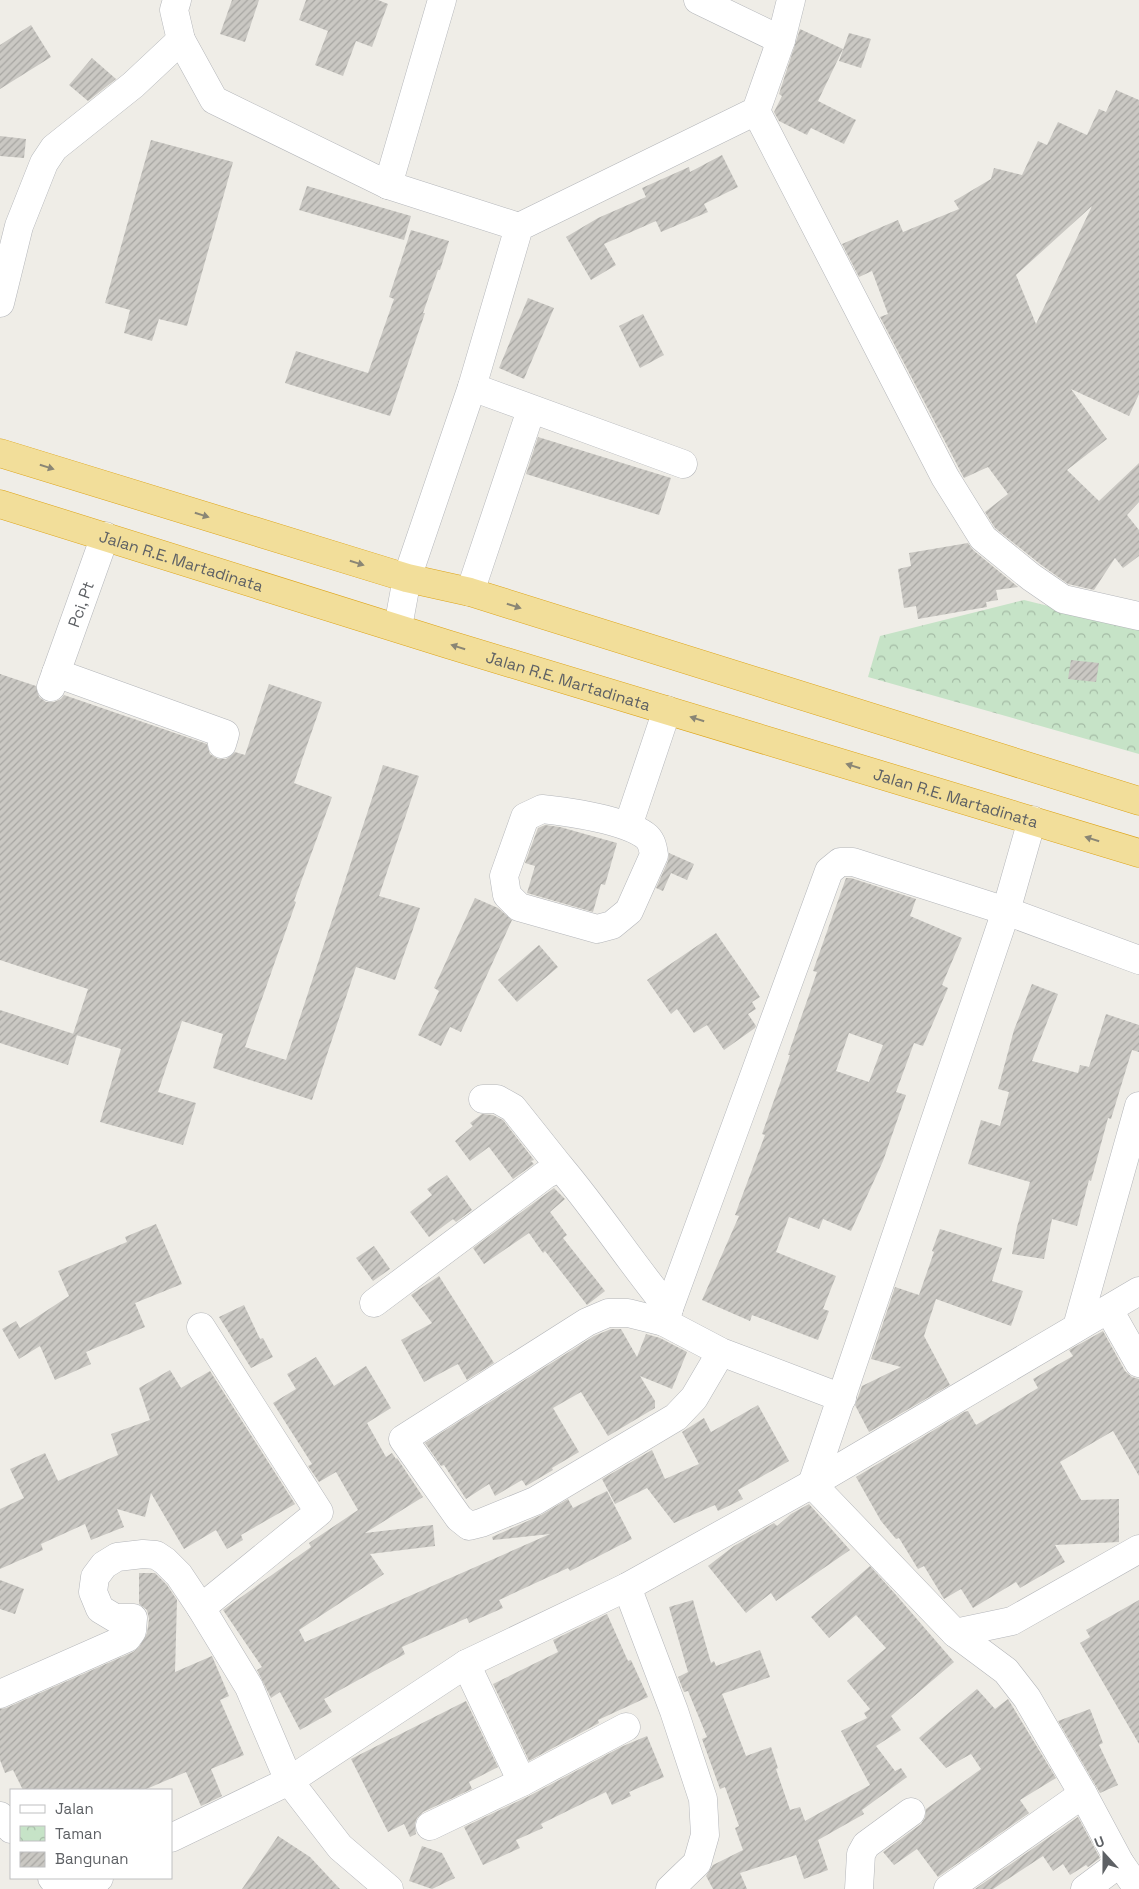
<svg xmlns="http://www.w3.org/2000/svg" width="1139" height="1889" viewBox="0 0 1139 1889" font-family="'Space Grotesk',sans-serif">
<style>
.park{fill:url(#park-crowns)}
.building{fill:url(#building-hatch);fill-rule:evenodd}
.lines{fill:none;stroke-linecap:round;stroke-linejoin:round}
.minor-casing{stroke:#b4b6ba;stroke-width:29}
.highway-casing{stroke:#dda418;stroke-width:29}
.minor{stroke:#fff;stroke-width:28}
.highway{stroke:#f2de9a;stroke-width:28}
.oneway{fill:#8a8675}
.labels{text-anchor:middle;stroke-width:5;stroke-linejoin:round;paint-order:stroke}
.street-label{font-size:16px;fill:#5e6165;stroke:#fff}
</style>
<defs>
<pattern id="park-crowns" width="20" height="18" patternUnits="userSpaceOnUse" patternTransform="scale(1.25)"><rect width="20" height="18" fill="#c6e3c7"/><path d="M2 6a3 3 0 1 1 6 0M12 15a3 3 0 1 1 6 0" fill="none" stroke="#a4bba5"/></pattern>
<pattern id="building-hatch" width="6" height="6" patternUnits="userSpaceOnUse" patternTransform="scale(1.25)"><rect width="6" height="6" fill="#cac8c3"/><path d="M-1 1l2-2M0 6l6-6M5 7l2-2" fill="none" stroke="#a7a6a2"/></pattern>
</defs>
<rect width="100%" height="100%" fill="#efede7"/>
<path class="park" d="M1024,600L1081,614L1139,624V754L868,677L880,636Z"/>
<g class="building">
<path d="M232,0H259L245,42L220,34Z"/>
<path d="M306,0H378L388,4L372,47L356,41L343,76L315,65L328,31L299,20Z"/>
<path d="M31,25L51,57L0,89V45Z"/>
<path d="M800,29L843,49L818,101L856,120L844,144L811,128L807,135L779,121L774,112L782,96L779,94Z"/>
<path d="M849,33L871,39L861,68L839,61Z"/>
<path d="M92,58L116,79L88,101L69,85Z"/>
<path d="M1116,90L1139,100V394L1129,416L1071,389L1107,439L1067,470L1099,501L1139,463V502L1127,515L1139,530V556L1123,568L1115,558L1094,590L1068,584L1040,564L995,528L985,512L1008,494L988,467L964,478L880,317L888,314L872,271L859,277L842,244L898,220L903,232L959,209L954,201L991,179L994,168L1022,175L1038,141L1047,145L1058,122L1087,135L1099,109L1106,112ZM1092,206L1036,324L1016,275Z"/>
<path d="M0,136L26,139L24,158L0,156Z"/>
<path d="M151,140L233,162L187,326L159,319L152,341L124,333L130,310L105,303Z"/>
<path d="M722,155L738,187L704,204L708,212L661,232L656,221L604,244L616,265L591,280L566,237L598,218L646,197L642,188L689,167L690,172Z"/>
<path d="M307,186L411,216L404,240L299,210Z"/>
<path d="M411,230L449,241L440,270H438L423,313H425L390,416L285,383L296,351L368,373L394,299L389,297Z"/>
<path d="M528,298L554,308L524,379L499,368Z"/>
<path d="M643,314L664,355L640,368L619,326Z"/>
<path d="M538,437L671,478L659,515L526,474Z"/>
<path d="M968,543L973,550L1018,587L996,590L998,600L986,602L987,607L918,619L916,606L904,608L898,569L911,566L909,553Z"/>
<path d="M1071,660L1099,663L1096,682L1068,679Z"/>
<path d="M0,674L36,686L39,697L46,702H54L61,699L64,695L207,744L210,754L218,759H226L235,752L245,755L269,684L322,702L294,783L332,797L294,901L296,902L245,1047L286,1060L383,765L419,776L379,896L420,908L412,932L395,980L356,967L312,1100L213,1068L223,1034L182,1021L158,1092L196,1103L183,1145L100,1122L121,1049L73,1034L88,989L0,960Z"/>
<path d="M545,825L560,827L617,843L605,885L601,884L593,912L527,893L535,866L525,863L538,828Z"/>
<path d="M669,853L694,864L687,880L671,873L663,891L656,888L668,861Z"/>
<path d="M846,878H851L916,899L910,916L962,938L942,985L948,988L923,1046L914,1043L896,1092L906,1095L883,1161L851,1231L823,1219L819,1229L789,1217L776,1252L836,1276L823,1309L829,1311L818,1340L752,1315L750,1321L702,1300L739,1216L735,1215L765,1135L762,1134L790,1055H788L817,972L813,971ZM849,1033L883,1045L869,1082L836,1071Z"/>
<path d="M475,898L498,908L512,920L461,1032L450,1027L441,1046L418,1035L439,991L434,988Z"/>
<path d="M716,933L760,997L752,1002L756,1009L748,1014L756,1026L755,1028L724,1050L707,1025L694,1033L677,1009L671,1014L647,980Z"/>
<path d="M539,945L558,967L517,1002L498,980Z"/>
<path d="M1032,984L1058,994L1032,1061L1078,1073L1080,1065L1089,1067L1106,1014L1139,1025V1052L1132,1050L1111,1119L1108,1118L1091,1181L1089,1180L1077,1226L1052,1219L1044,1259L1012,1254L1017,1227L1030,1182L968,1164L981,1120L1000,1126L1009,1092L998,1089L1014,1030Z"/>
<path d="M0,1010L77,1035L68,1065L0,1043Z"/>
<path d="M482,1114L493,1115L503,1120L534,1160L531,1161L534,1164L513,1179L489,1147L470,1161L455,1141L473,1126L470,1123Z"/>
<path d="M447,1175L472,1210L456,1222L453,1219L429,1237L410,1212L432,1195L427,1189Z"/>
<path d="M554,1188L565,1199L550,1212L567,1235L563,1238L605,1291L587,1305L545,1251L543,1253L529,1233L484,1264L473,1248Z"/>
<path d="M156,1224L182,1284L135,1303L145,1327L86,1352L91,1364L55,1380L40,1346L19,1359L2,1329L16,1321L20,1328L69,1296L58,1271L127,1242L125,1237Z"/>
<path d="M940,1229L1002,1248L992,1281L1023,1291L1011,1326L936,1299L924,1336L950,1385L869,1432L855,1405L862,1386L901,1367L871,1359L895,1287L919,1295L934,1252L932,1251Z"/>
<path d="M374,1246L390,1269L373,1281L356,1258Z"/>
<path d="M439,1276L494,1363L467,1380L458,1364L424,1382L401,1340L432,1323L411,1295Z"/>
<path d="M244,1305L260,1339L263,1338L273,1357L251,1368L219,1317Z"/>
<path d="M611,1329H621L637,1357L646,1334L660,1338L687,1352L672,1389L640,1376L655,1401V1408L608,1436L581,1392L553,1408L579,1452L552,1468L553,1470L526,1486L522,1480L495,1496L489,1484L466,1499L444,1465L441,1466L425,1443L594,1336Z"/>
<path d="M1103,1331L1125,1371L1132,1377L1139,1379V1476L1113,1431L1060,1462L1081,1500L1119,1499V1542L1055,1545L1065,1562L1020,1588L1016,1582L973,1608L961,1589L944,1599L924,1566L918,1569L899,1538L896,1539L881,1521L856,1477L964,1412L968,1411L976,1425L1038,1388L1033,1379L1073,1356L1069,1350Z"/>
<path d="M316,1357L334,1386L366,1366L391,1408L367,1423L386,1457L392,1453L396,1459L397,1458L423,1497L365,1533L433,1525L435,1546L370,1554L384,1574L299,1630L305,1642L550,1534L493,1540L492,1537L541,1515L568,1499L573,1508L607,1491L632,1539L570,1571L568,1568L499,1600L503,1608L469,1623L467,1618L402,1647L405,1654L324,1699L332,1712L300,1730L280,1692L271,1698L257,1670L262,1667L223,1610L311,1547L309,1543L358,1510L336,1472L319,1482L308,1466L312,1464L273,1403L296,1389L287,1374Z"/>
<path d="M170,1370L181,1388L210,1371L295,1504L241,1535L243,1540L227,1549L216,1530L184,1549L151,1493L145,1517L117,1509L124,1527L91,1540L85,1524L41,1544L43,1550L0,1569V1509L24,1498L10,1469L45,1453L58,1481L118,1455L111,1434L150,1420L139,1388Z"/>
<path d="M758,1405L789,1461L738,1490L743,1499L718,1511L715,1505L674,1523L647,1488L615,1504L602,1479L652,1450L665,1479L699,1464L682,1432L704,1418L711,1432Z"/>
<path d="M809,1504L850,1550L776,1601L771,1593L746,1613L708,1566L734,1546L774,1523L777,1526L791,1514Z"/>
<path d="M870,1566L897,1596L954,1662L891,1716L901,1730L876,1746L895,1771L901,1768L907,1777L862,1810L864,1814L818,1840L828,1870L804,1879L796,1855L740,1873L747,1889H713L706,1876L713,1865L743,1850L735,1828L739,1826L725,1787L720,1789L702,1739L707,1737L688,1691L684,1692L678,1677L688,1672L669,1607L693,1600L711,1663L714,1661L716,1666L760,1650L770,1677L722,1694L746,1756L771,1747L778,1768L776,1769L790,1810L800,1807L805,1821L870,1785L841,1731L867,1718L864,1713L870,1709L847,1681L886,1648L856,1615L829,1638L811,1617Z"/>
<path d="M139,1573H155L167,1585L177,1600L175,1672L212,1656L229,1696L220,1700L244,1755L211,1769L222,1796L201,1806L186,1772L144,1790H23L13,1770L5,1773L0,1760V1709L6,1708L133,1652L139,1647L147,1633L149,1619L147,1610L139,1604Z"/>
<path d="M0,1580L24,1589L15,1614L0,1609Z"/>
<path d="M1139,1600V1744L1080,1643L1090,1637L1086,1630Z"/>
<path d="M607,1614L628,1661L631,1660L648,1697L598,1720L599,1723L529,1761L493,1684L558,1652L553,1640Z"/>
<path d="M977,1689L995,1709L1008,1699L1056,1778L1020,1800L1029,1813L938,1877L917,1849L894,1865L883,1852L921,1824L925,1818L926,1809L981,1769L971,1754L946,1768L919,1738Z"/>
<path d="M466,1701L498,1767L469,1782L472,1789L423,1812L417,1818L415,1824L416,1834L410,1837L404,1824L388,1832L351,1759Z"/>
<path d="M1090,1709L1103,1743L1099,1745L1118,1785L1100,1793L1058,1721Z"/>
<path d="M647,1736L664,1777L629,1792L631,1796L612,1805L606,1792L541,1824L543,1828L516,1840L520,1848L483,1865L464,1827L529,1796L623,1746Z"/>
<path d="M1078,1817L1100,1858L1088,1867L1086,1865L1070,1875L1063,1864L1053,1871L1043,1856L993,1889H975Z"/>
<path d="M278,1836L310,1857L340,1889H242Z"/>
<path d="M422,1846L442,1853L455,1878L432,1889L409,1881Z"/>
</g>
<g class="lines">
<defs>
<g id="minor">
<path d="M177,0L174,10L181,40L214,100L388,185L519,227"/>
<path d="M698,0L781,40"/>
<path d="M756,111L945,477L983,538L1031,577L1063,599L1139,616"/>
<path d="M388,185L442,0"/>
<path d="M0,303L19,226L44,163L54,148L133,85L181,40"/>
<path d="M472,387L683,464"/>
<path d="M470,592L531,410"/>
<path d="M398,627L407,578L472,387L519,227L756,111L781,40L791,0"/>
<path d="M56,673L225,734L222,744"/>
<path id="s1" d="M51,687L105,536"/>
<path d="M542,809C569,812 627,820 647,837C652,842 653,848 654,855L629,911L612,925L597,929L519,907L507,895L504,876L525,817Z"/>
<path d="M1032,820L1006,911L812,1484L955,1633L1012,1621L1139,1549"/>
<path d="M628,826L667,710"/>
<path d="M483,1099H497L513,1108L560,1167"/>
<path d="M374,1303L545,1175L560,1167C599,1213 631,1263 669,1309"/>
<path d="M1109,1310L1139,1363"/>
<path d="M664,1322L829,871L840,862H853L1006,911L1139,960"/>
<path d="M201,1327L319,1512L201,1608"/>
<path d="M1077,1327L1139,1106"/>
<path d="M721,1352L694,1398L676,1417L535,1501L481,1523L469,1526L459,1518L403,1439L587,1322L608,1313H628L664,1322L721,1352L842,1398"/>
<path d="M627,1587L674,1711L703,1799L705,1835L697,1863L670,1889"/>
<path d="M955,1633L1006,1671L1027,1698L1083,1794L1120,1863L1138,1889"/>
<path d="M466,1664L522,1782"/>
<path d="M0,1694L127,1638L132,1631L133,1618H115L100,1609L93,1592L95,1577L104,1565L117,1557L143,1554L156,1555L165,1561L179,1575L201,1608L249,1687L289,1781L340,1847L389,1889"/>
<path d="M0,1816L11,1829"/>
<path d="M430,1826L522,1782L626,1727"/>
<path d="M171,1838L289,1781L466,1664L627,1587L812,1484L1139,1291"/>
<path d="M52,1878L61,1889"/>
<path d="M79,1889L99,1878"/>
<path d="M859,1889L861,1854L866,1845L911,1812"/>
<path d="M948,1889L1083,1794"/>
<path d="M1085,1889L1120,1863"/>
</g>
<g id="highway">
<path d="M0,453L407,578L470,592L1139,801"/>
<path id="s2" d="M0,504L447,644L1139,853"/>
</g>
</defs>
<use href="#minor" class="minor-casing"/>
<use href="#highway" class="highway-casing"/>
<use href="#minor" class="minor"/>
<use href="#highway" class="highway"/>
</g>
<defs><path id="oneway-solid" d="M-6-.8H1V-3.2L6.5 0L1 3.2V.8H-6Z" transform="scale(1.25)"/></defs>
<g class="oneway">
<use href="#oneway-solid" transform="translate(47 467) rotate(17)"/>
<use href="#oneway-solid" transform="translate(202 515) rotate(17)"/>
<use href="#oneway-solid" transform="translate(357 563) rotate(17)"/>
<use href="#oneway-solid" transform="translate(514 606) rotate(17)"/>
<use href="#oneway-solid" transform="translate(458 647) rotate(-163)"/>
<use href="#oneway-solid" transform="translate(697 719) rotate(-163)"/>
<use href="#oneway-solid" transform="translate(853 766) rotate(-163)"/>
<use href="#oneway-solid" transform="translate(1092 839) rotate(-163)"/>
</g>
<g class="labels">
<g class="street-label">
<text dy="6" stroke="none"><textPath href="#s2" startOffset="190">Jalan R.E. Martadinata</textPath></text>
<text dy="6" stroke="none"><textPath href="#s1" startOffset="88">Pci, Pt</textPath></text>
<text dy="6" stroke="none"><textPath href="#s2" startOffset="595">Jalan R.E. Martadinata</textPath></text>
<text dy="6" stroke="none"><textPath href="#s2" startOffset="1000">Jalan R.E. Martadinata</textPath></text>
</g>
</g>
<rect x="10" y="1789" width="162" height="90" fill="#ffffff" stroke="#bfc0c1"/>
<rect x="20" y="1805" width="25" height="8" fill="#ffffff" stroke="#bfc0c1"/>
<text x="55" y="1814" font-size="15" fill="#5e6165">Jalan</text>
<rect x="20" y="1826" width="25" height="15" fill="url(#park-crowns)" stroke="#bfc0c1"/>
<text x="55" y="1839" font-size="15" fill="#5e6165">Taman</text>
<rect x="20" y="1852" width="25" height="15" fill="url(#building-hatch)" stroke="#bfc0c1"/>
<text x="55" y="1864" font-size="15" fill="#5e6165">Bangunan</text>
<g transform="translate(1104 1854) rotate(339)" stroke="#ffffff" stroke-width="4" paint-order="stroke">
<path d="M0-4L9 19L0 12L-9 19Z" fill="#5e6165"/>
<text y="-8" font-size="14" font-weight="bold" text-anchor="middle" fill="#5e6165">U</text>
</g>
</svg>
